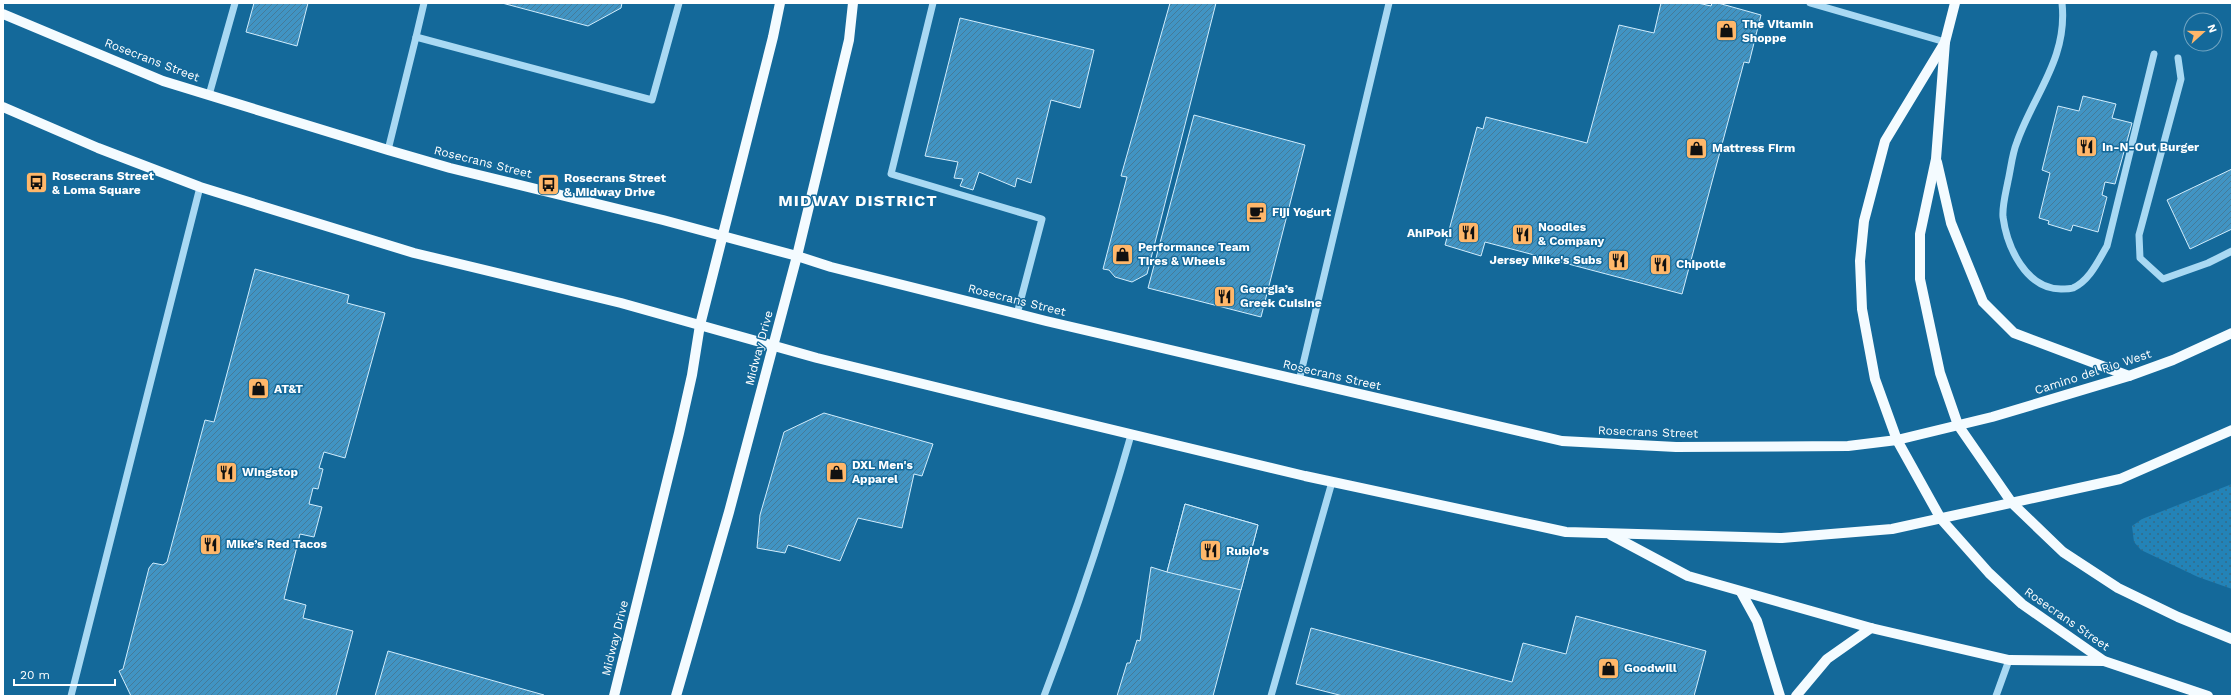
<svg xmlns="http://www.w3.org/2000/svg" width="2235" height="699" viewBox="0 0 2235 699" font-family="'Work Sans',sans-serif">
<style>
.grass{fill:url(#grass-dots)}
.building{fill:url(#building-hatch);stroke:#d1edfd}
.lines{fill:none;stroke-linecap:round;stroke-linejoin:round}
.minor{stroke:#a9d9f3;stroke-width:7}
.major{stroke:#f4fbff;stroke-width:10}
.labels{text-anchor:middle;stroke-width:3;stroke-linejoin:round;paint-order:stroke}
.poi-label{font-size:12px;font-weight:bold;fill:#fff;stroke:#14699a;text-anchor:start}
.street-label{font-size:12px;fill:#fff;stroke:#14699a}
.district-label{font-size:16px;font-weight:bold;letter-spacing:1px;fill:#fff;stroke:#14699a}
</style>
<defs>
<pattern id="grass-dots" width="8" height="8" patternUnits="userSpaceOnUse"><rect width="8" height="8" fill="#2383b7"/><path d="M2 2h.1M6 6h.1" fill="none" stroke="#356a87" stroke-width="1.8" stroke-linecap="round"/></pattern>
<pattern id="building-hatch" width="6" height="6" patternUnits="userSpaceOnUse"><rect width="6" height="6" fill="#4194c3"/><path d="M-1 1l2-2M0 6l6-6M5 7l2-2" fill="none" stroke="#457b99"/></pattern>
</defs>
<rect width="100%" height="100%" fill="#14699a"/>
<path class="grass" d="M2232,484V589L2198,577L2141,550L2134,542L2132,526L2142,519Z"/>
<g class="building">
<path d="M254,3H308L297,46L246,32Z"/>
<path d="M502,3H622L621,8L588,26Z"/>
<path d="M1170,3H1216L1147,274L1132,282L1115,277L1109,270L1103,269L1127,177L1121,176Z"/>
<path d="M1661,3H1698L1711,6L1712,3H1718L1761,15L1749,63L1744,62L1682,294L1485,242L1481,256L1445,245L1477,127L1483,129L1486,117L1587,143L1619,25L1654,33Z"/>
<path d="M960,18L1094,50L1080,108L1051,100L1031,183L1017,178L1015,187L979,172L973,190L960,186L963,179L954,178L958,162L925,156Z"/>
<path d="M2083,96L2116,104L2112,118L2132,123L2115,184L2105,182L2102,195L2107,197L2098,232L2073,225L2071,231L2048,224L2049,221L2039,218L2050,173L2042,170L2058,106L2079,111Z"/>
<path d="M1194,115L1305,145L1261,317L1148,288Z"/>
<path d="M2232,169V229L2190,249L2167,200Z"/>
<path d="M255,269L349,295L347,303L385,313L345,458L324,452L319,468L323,469L318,489L313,488L309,504L322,507L314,537L300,534L284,599L306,605L303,618L353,631L336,696H131L119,671L123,669L149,568L153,563L163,565L167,562L205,420L214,422Z"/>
<path d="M824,413L933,444L922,476L914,474L902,528L858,518L840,561L788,545L785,553L757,548L760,515L784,432Z"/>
<path d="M1185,504L1258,525L1213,696H1117L1127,663H1130L1137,640L1140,641L1151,567L1167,572Z"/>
<path d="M1185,504L1258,525L1241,590L1167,572Z"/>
<path d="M1576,616L1706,651L1694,696H1343L1296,684L1311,628L1512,682L1523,643L1566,654Z"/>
<path d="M388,651L544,695V696H375Z"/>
</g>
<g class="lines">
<g class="minor">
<path d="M933,3L891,174L1042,219L1017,314"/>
<path d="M1810,3L1945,42"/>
<path d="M2062,3C2068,58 2034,94 2017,142C2012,154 2011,168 2008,181C2006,192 2002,206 2003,217C2007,247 2026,289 2061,289C2065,289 2070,289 2073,288C2090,280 2098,261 2107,246L2154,54"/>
<path d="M416,37L424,3"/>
<path d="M2178,58L2181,79L2139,235L2140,258L2163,279L2208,263L2232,251"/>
<path d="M209,95L235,3"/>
<path d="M388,150L416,37L652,100L679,3"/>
<path d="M1299,381L1389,3"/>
<path d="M71,696L200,187"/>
<path d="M1044,696C1077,610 1106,523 1131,435"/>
<path d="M1271,696L1332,482"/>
<path d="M1996,696L2009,660"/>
</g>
<g class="major">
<path d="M1955,3L1945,42L1936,159L1920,234V279L1940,373L1958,425L2012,503L2063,552L2118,588L2178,617L2232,639"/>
<path d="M3,14L163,81L388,150L450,168L663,220L797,256L831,267L1046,321L1562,441L1676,447L1848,446L1897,440L1992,417L2129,376L2173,360L2232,333"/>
<path d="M1945,42L1885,141L1864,221L1860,261L1862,309L1875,379L1897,440L1941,519L1989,573L2022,604L2104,661L2208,696"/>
<path d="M3,107L98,148L200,187L414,253L621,303L817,358L1009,405L1305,476L1566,532L1782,538L1892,529L2120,479L2232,430"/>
<path d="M1937,162L1951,223L1983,302L2014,333L2129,376"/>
<path d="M1611,535L1688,576L1871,628L2009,660L2104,661"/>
<path d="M1741,592L1757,621L1780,696"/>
<path d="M614,696L679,433L692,375L700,325L773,37L780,3"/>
<path d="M676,696L729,512L797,256L849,40L853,3"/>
<path d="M1796,696L1827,659L1871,628"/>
</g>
</g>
<defs>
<symbol id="shop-square" viewBox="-11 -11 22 22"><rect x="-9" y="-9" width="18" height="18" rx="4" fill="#ffb76a" stroke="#14699a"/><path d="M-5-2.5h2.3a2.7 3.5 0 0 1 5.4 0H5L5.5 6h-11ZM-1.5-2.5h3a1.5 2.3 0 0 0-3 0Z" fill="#111"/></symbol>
<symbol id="restaurant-square" viewBox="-11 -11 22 22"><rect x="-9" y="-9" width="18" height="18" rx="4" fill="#ffb76a" stroke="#14699a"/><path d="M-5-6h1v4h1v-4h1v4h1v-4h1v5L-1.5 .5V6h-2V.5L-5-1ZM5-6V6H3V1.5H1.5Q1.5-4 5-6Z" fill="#111"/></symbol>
<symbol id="bus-square" viewBox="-11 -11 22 22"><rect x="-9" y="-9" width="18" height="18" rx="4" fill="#ffb76a" stroke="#14699a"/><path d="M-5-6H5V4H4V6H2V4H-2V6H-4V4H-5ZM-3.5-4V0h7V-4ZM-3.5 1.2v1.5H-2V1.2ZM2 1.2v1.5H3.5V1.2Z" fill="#111"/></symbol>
<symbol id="cafe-square" viewBox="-11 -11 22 22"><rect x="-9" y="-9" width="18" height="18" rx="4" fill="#ffb76a" stroke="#14699a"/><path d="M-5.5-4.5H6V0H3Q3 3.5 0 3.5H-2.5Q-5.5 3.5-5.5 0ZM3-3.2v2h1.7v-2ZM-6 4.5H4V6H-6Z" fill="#111"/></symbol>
</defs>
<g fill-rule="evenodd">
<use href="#shop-square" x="1714" y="18" width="25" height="25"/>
<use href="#restaurant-square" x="2074" y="134" width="25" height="25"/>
<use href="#shop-square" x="1684" y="136" width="25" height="25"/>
<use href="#bus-square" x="24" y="170" width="25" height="25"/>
<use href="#bus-square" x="536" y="172" width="25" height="25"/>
<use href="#cafe-square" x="1244" y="200" width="25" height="25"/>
<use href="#restaurant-square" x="1456" y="220" width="25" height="25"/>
<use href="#restaurant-square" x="1510" y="222" width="25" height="25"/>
<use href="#shop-square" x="1110" y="242" width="25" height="25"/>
<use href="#restaurant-square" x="1606" y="248" width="25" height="25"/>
<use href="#restaurant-square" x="1648" y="252" width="25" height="25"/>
<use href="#restaurant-square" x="1212" y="284" width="25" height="25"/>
<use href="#shop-square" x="246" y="376" width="25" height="25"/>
<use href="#restaurant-square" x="214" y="460" width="25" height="25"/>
<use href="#shop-square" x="824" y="460" width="25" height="25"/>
<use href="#restaurant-square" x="198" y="532" width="25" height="25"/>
<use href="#restaurant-square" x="1198" y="538" width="25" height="25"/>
<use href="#shop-square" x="1596" y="656" width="25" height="25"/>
</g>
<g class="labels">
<g class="poi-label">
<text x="1742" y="28">The Vitamin<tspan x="1742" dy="14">Shoppe</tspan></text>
<text x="2102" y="151">In-N-Out Burger</text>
<text x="1712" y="152">Mattress Firm</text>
<text x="52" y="180">Rosecrans Street<tspan x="52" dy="14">&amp; Loma Square</tspan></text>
<text x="564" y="182">Rosecrans Street<tspan x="564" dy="14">&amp; Midway Drive</tspan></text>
<text x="1272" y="216">Fiji Yogurt</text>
<text x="1538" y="231">Noodles<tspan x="1538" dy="14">&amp; Company</tspan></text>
<text x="1452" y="237" text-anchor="end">AhiPoki</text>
<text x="1138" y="251">Performance Team<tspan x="1138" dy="14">Tires &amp; Wheels</tspan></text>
<text x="1602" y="264" text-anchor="end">Jersey Mike's Subs</text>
<text x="1676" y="268">Chipotle</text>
<text x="1240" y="293">Georgia’s<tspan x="1240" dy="14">Greek Cuisine</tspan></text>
<text x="274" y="393">AT&amp;T</text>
<text x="852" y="469">DXL Men's<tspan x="852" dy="14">Apparel</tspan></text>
<text x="242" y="476">Wingstop</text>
<text x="226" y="548">Mike’s Red Tacos</text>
<text x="1226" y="555">Rubio's</text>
<text x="1624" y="672">Goodwill</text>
</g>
<g class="street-label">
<text transform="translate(152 60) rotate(21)" y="4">Rosecrans Street</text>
<text transform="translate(483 162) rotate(14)" y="4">Rosecrans Street</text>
<text transform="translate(1017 300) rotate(14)" y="4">Rosecrans Street</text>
<text transform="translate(759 348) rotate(-75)" y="4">Midway Drive</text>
<text transform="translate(2093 372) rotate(-18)" y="4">Camino del Rio West</text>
<text transform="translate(1332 375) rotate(13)" y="4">Rosecrans Street</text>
<text transform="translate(1648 432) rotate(2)" y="4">Rosecrans Street</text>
<text transform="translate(2067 619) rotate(35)" y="4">Rosecrans Street</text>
<text transform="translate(615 638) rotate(-76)" y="4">Midway Drive</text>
</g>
<g class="district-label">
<text x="858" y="206">MIDWAY DISTRICT</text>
</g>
</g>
<rect width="2235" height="699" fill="none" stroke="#ffffff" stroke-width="8"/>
<g transform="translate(2203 32) rotate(69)"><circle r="19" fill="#14699a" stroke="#72a5c2"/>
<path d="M0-3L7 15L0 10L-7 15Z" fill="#ffb76a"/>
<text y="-6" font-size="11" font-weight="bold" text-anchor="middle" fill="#ffffff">N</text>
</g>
<path d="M14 679v6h101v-6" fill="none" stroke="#ffffff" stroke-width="2"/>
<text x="20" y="679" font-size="12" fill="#ffffff" stroke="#14699a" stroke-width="3" paint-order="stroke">20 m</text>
</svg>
